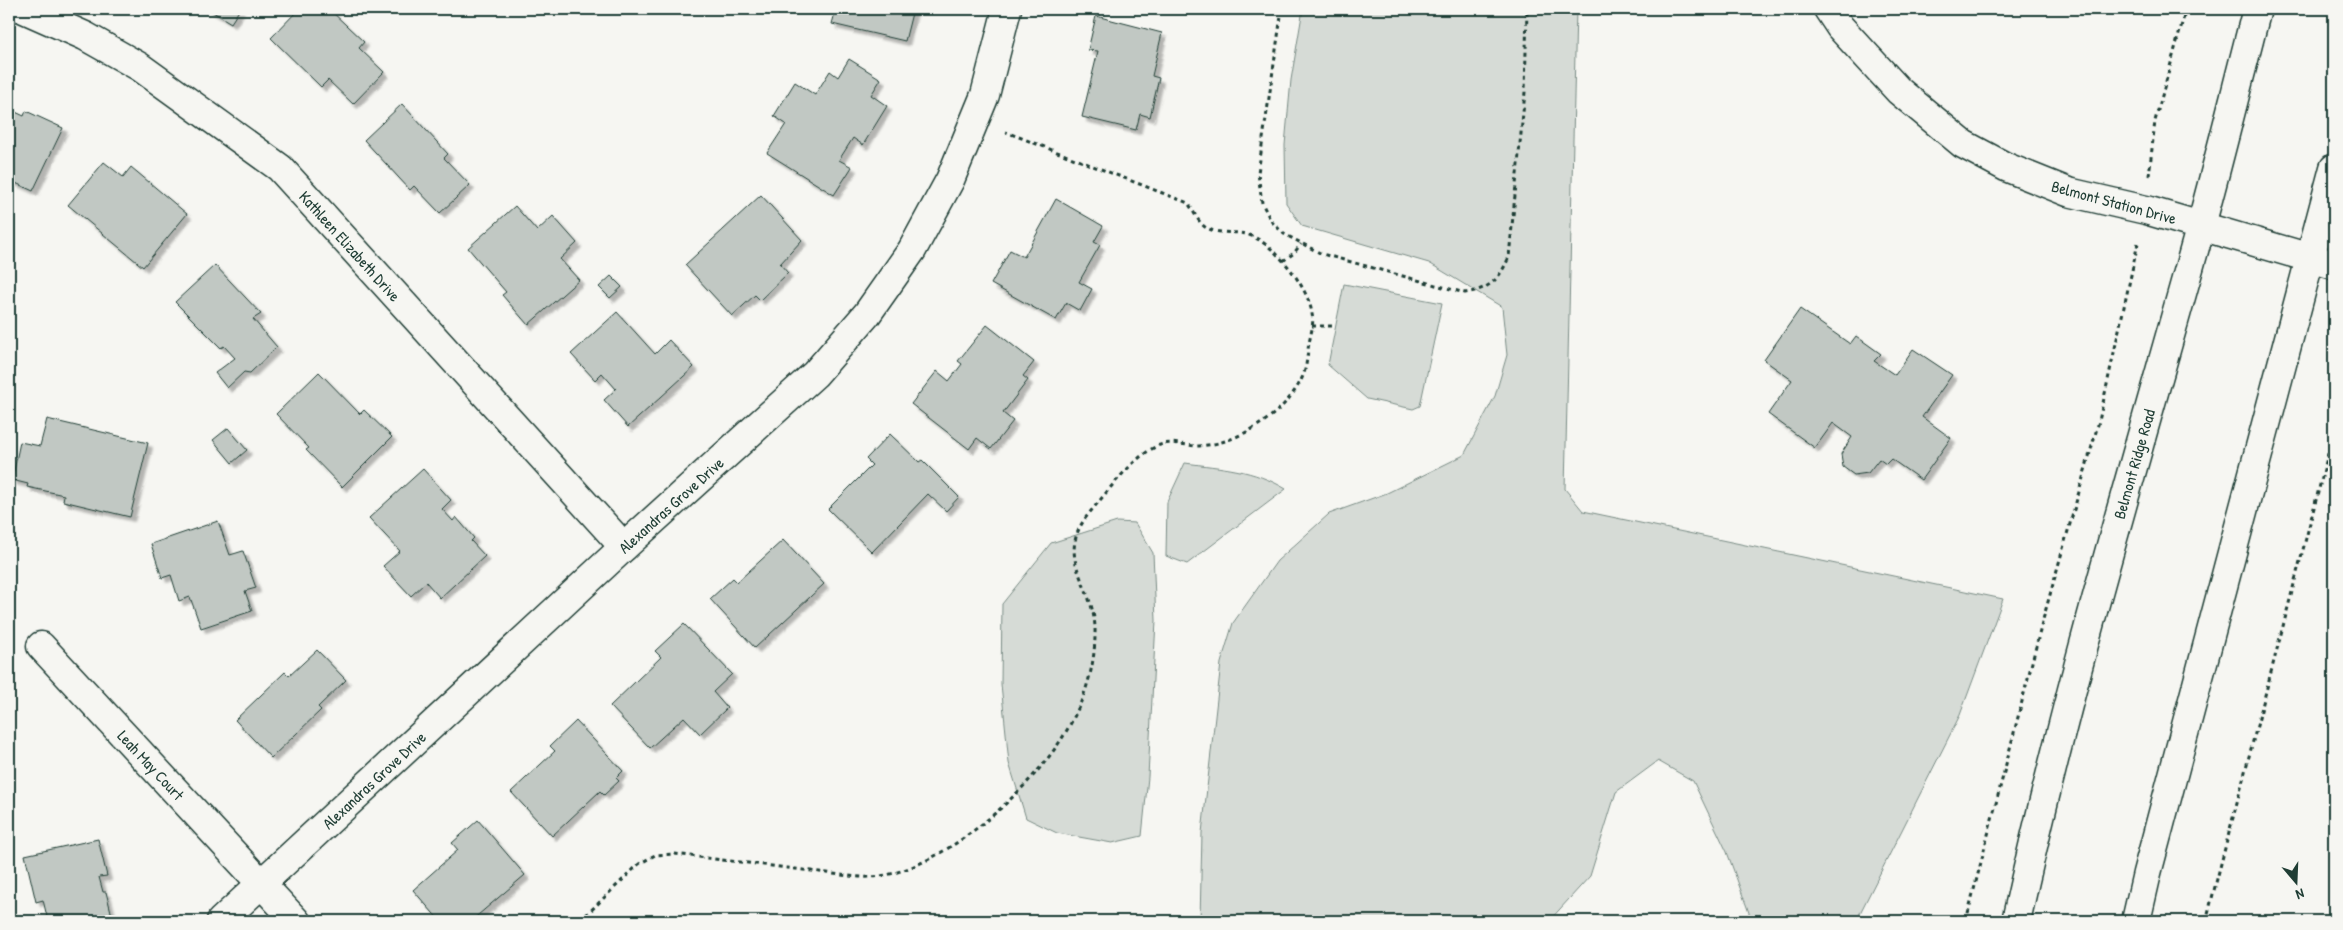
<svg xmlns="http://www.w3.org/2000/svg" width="2343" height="930" viewBox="0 0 2343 930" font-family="'Patrick Hand',sans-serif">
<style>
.green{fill:#d6dbd6;stroke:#7a8c85}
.building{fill:#c1c8c3;stroke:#1f3d34;filter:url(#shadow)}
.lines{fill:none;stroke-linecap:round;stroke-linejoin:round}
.minor-casing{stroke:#1f3d34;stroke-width:31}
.primary-casing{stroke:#1f3d34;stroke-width:31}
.path{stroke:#1f3d34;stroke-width:3;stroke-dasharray:4 4;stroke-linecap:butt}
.minor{stroke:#f6f6f2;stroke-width:28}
.primary{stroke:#f6f6f2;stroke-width:28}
.labels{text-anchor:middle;stroke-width:4.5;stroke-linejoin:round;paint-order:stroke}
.street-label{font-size:16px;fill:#1f3d34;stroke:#f6f6f2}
</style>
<defs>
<filter id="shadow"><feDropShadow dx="4.5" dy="4.5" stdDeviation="1" flood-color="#0004"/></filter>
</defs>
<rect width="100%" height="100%" fill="#f6f6f2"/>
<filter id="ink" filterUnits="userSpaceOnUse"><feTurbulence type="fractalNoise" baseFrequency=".02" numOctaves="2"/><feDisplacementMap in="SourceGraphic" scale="10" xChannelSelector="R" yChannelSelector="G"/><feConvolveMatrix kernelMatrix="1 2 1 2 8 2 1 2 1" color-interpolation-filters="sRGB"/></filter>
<g filter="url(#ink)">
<g class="green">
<path d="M1303,9H1576L1565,489L1583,511L2003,599L1960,715L1856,921H1752L1727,852L1693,781L1658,761L1616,792L1590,876L1549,921H1200L1202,833L1221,663L1233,623L1277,561L1329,514L1387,493L1464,455L1495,396L1507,355L1502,307L1429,263L1302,226L1286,203L1285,145L1291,80Z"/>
<path d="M1344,284L1442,303L1420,406L1413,409L1367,399L1328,365Z"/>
<path d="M1185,463C1222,468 1253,469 1286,489L1187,564L1166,556L1167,502Z"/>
<path d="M1117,522L1135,523L1153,553L1156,620L1148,777L1142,836L1112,843L1057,833L1026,818L1009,763L1001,684L1002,604L1051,543Z"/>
</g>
<g class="building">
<path d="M208,9H240L231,23Z"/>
<path d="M299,9H329L364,42L359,48L384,72L353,104L328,80L321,87L271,38Z"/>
<path d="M836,9H913L905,41L832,24Z"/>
<path d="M1096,16L1162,33L1152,76L1159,78L1150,117L1140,114L1136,130L1082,117L1098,51L1088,50Z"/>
<path d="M849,59L881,79L871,95L887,106L863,145L853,138L839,160L852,167L834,195L767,153L786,124L774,116L795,82L815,95L830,71L838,77Z"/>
<path d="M402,104L448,154L444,158L470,185L440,213L414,186L410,190L364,140Z"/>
<path d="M9,109L24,116L26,111L63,128L33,191L9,180Z"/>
<path d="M104,162L123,177L131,167L187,214L143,267L68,205Z"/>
<path d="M761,195L802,240L780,264L788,273L760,300L755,295L732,316L685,265Z"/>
<path d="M1056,199L1103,226L1094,242L1100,245L1079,282L1092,289L1080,311L1066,303L1056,320L991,284L1010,250L1024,257Z"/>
<path d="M515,206L537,231L553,216L577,243L560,259L579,280L528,325L502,295L506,292L468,248Z"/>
<path d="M215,265L261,314L253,319L277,347L250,373L244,372L227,388L215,373L235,358L224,346L221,348L175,302Z"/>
<path d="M611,276L622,287L610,298L599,287Z"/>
<path d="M1800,309L1850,344L1856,336L1881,354L1874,361L1895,375L1913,349L1952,375L1922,417L1951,438L1921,480L1891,459L1886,464L1879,459L1868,473L1854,475L1843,467L1841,454L1852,437L1833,423L1815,448L1768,414L1792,380L1764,360Z"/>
<path d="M617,312L655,354L669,340L694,367L628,427L604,400L616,389L602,373L595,380L571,354Z"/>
<path d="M987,325L1034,362L1023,376L1028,380L1003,413L1013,421L991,449L977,438L969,449L911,404L937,371L949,381L962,364L958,361Z"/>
<path d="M319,372L360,414L364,410L392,437L342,487L306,450L309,448L276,414Z"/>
<path d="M47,419L148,443L130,517L63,501L64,495L27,487L28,484L12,480L20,442L40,446Z"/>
<path d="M228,428L247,450L232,463L213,440Z"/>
<path d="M890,434L919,462L922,460L959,497L946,511L928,494L872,552L828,509L872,465L866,459Z"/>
<path d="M423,469L451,500L442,509L453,521L456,517L474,538L471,541L485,556L440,598L426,582L411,596L383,566L400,551L369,518Z"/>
<path d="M218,521L230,555L243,551L256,588L245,591L252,611L201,628L190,597L179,601L171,575L162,578L151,544Z"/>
<path d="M783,540L824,584L755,648L710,599L733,578L737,582Z"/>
<path d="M684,624L732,674L713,692L727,708L700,734L684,717L650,748L610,706L661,657L655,651Z"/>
<path d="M317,650L346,680L318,707L321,710L271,758L235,720L285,672L289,676Z"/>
<path d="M576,721L623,771L616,778L619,781L604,795L600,791L552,836L511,792L555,751L550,746Z"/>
<path d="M478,820L525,875L471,921H440L413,890L458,850L452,843Z"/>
<path d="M98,839L107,876L99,877L103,892H106L112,916L108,917L109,921H48L43,900L36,902L25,855Z"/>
</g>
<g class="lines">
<defs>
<g id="minor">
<path d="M24,9L85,36L140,67L280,168L624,547"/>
<path d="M1828,9L1840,27L1899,91L1963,144L2006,167L2068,192L2146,210L2334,265"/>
<path d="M41,646L296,921"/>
<path d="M221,921L624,547L815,374L867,314L912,250L950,180L985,95L1007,9"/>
</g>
<g id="primary">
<path d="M2016,921C2067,688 2136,459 2200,229C2220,156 2238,82 2257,9"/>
<path d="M2136,921L2147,873L2334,168"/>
</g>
</defs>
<use href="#minor" class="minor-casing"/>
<use href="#primary" class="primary-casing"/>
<g class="path">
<path d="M1282,9L1258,173L1262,203L1271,221L1284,234L1322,254L1465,293C1490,289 1499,280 1509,257L1525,92L1527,9"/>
<path d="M2149,176L2155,121L2186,9"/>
<path d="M1283,261L1294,253L1301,244"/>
<path d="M1312,326H1336"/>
<path d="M580,921L639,864L655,855L675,854C721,860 766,865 812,871C831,873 852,878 871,877C939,873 1030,791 1064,735C1083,704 1095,670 1095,634C1097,584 1050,559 1091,511C1108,491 1135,454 1160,445C1170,441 1184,445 1195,446C1204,446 1216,444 1225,441C1256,431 1288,408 1302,378C1307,368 1307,354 1309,343C1311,334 1314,323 1312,314C1309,287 1273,241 1246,234C1232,231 1218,235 1205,227C1198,222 1193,210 1188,203L1006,132"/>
<path d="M1966,921L2042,623L2099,421L2138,243"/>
<path d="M2206,921L2334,431"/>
</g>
<use href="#minor" class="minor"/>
<use href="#primary" class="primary"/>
</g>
</g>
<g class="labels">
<g class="street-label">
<text transform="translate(2114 202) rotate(15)" y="6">Belmont Station Drive</text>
<text transform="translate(350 246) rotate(48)" y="6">Kathleen Elizabeth Drive</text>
<text transform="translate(2134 464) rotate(-74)" y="6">Belmont Ridge Road</text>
<text transform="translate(671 505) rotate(-42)" y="6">Alexandras Grove Drive</text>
<text transform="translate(151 765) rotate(47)" y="6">Leah May Court</text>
<text transform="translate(374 780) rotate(-43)" y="6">Alexandras Grove Drive</text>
</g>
</g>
<rect width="2343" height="930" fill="none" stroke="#f6f6f2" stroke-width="30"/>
<rect x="15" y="15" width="2313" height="900" fill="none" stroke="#1f3d34" stroke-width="2" filter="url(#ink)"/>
<g transform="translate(2296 882) rotate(161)" stroke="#f6f6f2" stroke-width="4" paint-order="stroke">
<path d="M0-4L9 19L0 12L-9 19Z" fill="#1f3d34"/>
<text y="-8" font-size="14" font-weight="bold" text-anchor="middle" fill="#1f3d34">N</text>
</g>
</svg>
